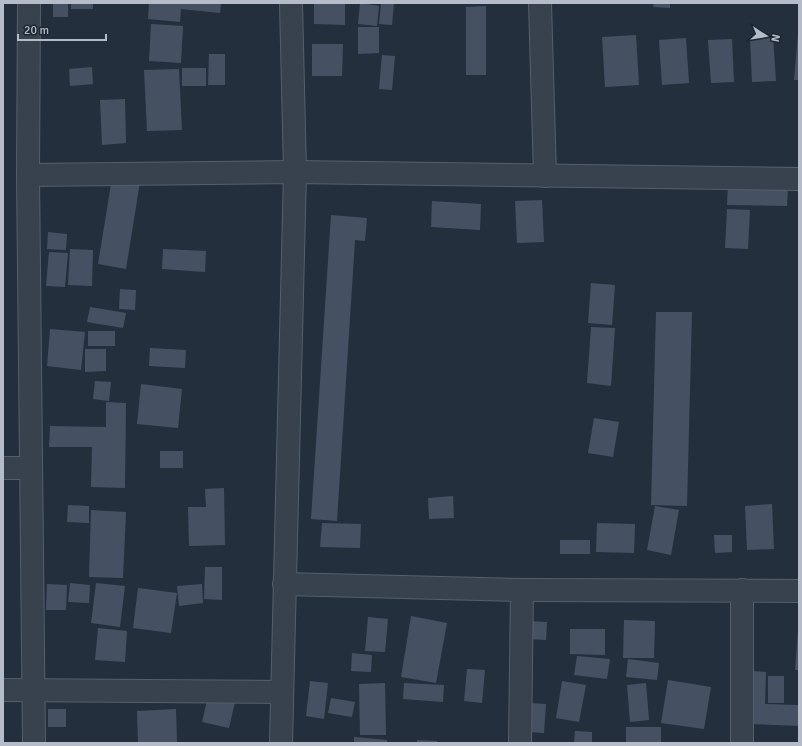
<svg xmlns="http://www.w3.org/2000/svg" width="802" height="746" viewBox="0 0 802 746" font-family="Signika,sans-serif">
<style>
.building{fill:#455162}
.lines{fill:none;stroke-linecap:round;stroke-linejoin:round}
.street-casing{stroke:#565f6c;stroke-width:24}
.street{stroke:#38414e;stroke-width:22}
</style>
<rect width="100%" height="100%" fill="#242f3e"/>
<g class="building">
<rect x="53" y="3" width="15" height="14"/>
<rect x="71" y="3" width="22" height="6"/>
<path d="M149,3H221L220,13L181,9L180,22L148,19Z"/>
<path d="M314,3H345V25L314,24Z"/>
<path d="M360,3L379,6L377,26L358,24Z"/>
<path d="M381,3H394L392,25L379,24Z"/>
<path d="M654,3H670V8L653,7Z"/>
<path d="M486,6V75H466V7Z"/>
<path d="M151,24L183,26L181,63L149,61Z"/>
<path d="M358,27H379V53L358,54Z"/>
<path d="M798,34H799V80H794Z"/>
<path d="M636,35L639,85L605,87L602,37Z"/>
<path d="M773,37L776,81L752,82L750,38Z"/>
<path d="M686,38L689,83L662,85L659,40Z"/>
<path d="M732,39L734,82L711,83L708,40Z"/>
<path d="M312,44H343L342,76H312Z"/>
<path d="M209,54H225V85H208Z"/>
<path d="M382,55L395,56L392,90L379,89Z"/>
<path d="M92,67L93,84L70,86L69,69Z"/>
<rect x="182" y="68" width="24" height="18"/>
<path d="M179,69L182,130L147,131L144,70Z"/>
<path d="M125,99L126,143L102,145L100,100Z"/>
<path d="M112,178L140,182L126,269L98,264Z"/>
<path d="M728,185L788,186L787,206L727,205Z"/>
<path d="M542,200L544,242L517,243L515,201Z"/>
<path d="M432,201L481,204L480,230L431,227Z"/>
<path d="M727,209L750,210L748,249L725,248Z"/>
<path d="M331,215L367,218L365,241L355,240L337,521L311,519Z"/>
<path d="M48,232L67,234L66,250L47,249Z"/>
<path d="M70,249L93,250L92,286L68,285Z"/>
<path d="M163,249L206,251L205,272L162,269Z"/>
<path d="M49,252L68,253L65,287L46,286Z"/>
<path d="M591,283L615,285L612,325L588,323Z"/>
<path d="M120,289L136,290L135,310L119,309Z"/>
<path d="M90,307L126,313L123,328L87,322Z"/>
<path d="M656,312H692L687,506L651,505Z"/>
<path d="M591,327L615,328L611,386L587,383Z"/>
<path d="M50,329L85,332L81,370L47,366Z"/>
<rect x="88" y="331" width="27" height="15"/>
<path d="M150,348L186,350L185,368L149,366Z"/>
<path d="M85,349H106V371L85,372Z"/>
<path d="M95,381L111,382L109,401L93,399Z"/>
<path d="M141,384L182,389L178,428L137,424Z"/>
<path d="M106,402L126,403L125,488L91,487L92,447H49L50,426L106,427Z"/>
<path d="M594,418L619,422L613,457L588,453Z"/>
<rect x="160" y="451" width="23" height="17"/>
<path d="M224,488L225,545L189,546L188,507H206L205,489Z"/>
<path d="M453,496L454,518L429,519L428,498Z"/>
<path d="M772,504L774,549L747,550L745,506Z"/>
<path d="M68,505L89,506V523L67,522Z"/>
<path d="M655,506L679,510L671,555L647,550Z"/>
<path d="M91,510L126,512L123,578L89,577Z"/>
<path d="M322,523L361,524L360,548L320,547Z"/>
<path d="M597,523L635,524L634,553L596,552Z"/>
<path d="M714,535H732V552L715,553Z"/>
<rect x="560" y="540" width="30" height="14"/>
<path d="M205,567H222V600L204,599Z"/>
<path d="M70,583L90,585L89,603L68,602Z"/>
<path d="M96,583L125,586L120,627L91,623Z"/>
<path d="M47,584L67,585L66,610H46Z"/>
<path d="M202,584L203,603L179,606L177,586Z"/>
<path d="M138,588L177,593L171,633L133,628Z"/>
<path d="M411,616L447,623L436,683L401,677Z"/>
<path d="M368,617L388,619L385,652L365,651Z"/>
<path d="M624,620L655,621L654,658H623Z"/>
<path d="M530,621L547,622L546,640L529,639Z"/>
<path d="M98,628L127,631L125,662L95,660Z"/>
<path d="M570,629H605V655L570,654Z"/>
<path d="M798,630H799V670H795Z"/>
<path d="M352,653L372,655L371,672L351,671Z"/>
<path d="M577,656L610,659L607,679L574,675Z"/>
<path d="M628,659L659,663L657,680L626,677Z"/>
<path d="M467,669L485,670L482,703L464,701Z"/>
<path d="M751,671L766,672L765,704L799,705V726L749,724Z"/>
<rect x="768" y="676" width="16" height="27"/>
<path d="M668,680L711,687L704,729L661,723Z"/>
<path d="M310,681L328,683L324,719L306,716Z"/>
<path d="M562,681L586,685L579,722L556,718Z"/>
<path d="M385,683L386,735H360L359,684Z"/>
<path d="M404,683L444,685L443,702L403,699Z"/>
<path d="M646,683L649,720L630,722L627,685Z"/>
<path d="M208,696L235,702L229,728L202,722Z"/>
<path d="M331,698L355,702L352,717L328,713Z"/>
<path d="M530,703L546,704L544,733L528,732Z"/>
<rect x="48" y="709" width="18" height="18"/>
<path d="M176,709L177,743H138L137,711Z"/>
<rect x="626" y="727" width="35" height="16"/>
<path d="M575,731L592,732V743H574Z"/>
<path d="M354,737L387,740V743H354Z"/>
<path d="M417,740L437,741V743H417Z"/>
</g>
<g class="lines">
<defs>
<g id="street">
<path d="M29,3L28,175L34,743"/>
<path d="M540,3L545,176"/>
<path d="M28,175L295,172L799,179"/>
<path d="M3,468H31"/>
<path d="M284,584L522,590L799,591"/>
<path d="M3,690L281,692"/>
<path d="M281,743L295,172L291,3"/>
<path d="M520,743L522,590"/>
<path d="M742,743V590"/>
</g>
</defs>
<use href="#street" class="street-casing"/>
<use href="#street" class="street"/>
</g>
<rect width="802" height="746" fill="none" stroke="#b4bcc9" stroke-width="8"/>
<g transform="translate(766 36) rotate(102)" stroke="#1d2633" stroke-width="3" paint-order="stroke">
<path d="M0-3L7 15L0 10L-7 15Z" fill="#b4bcc9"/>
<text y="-6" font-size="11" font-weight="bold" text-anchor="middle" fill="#b4bcc9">N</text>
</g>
<path d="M18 34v6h88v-6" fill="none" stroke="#b4bcc9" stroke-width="2"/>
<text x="24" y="34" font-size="12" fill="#b4bcc9" stroke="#1d2633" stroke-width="3" paint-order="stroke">20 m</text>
</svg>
